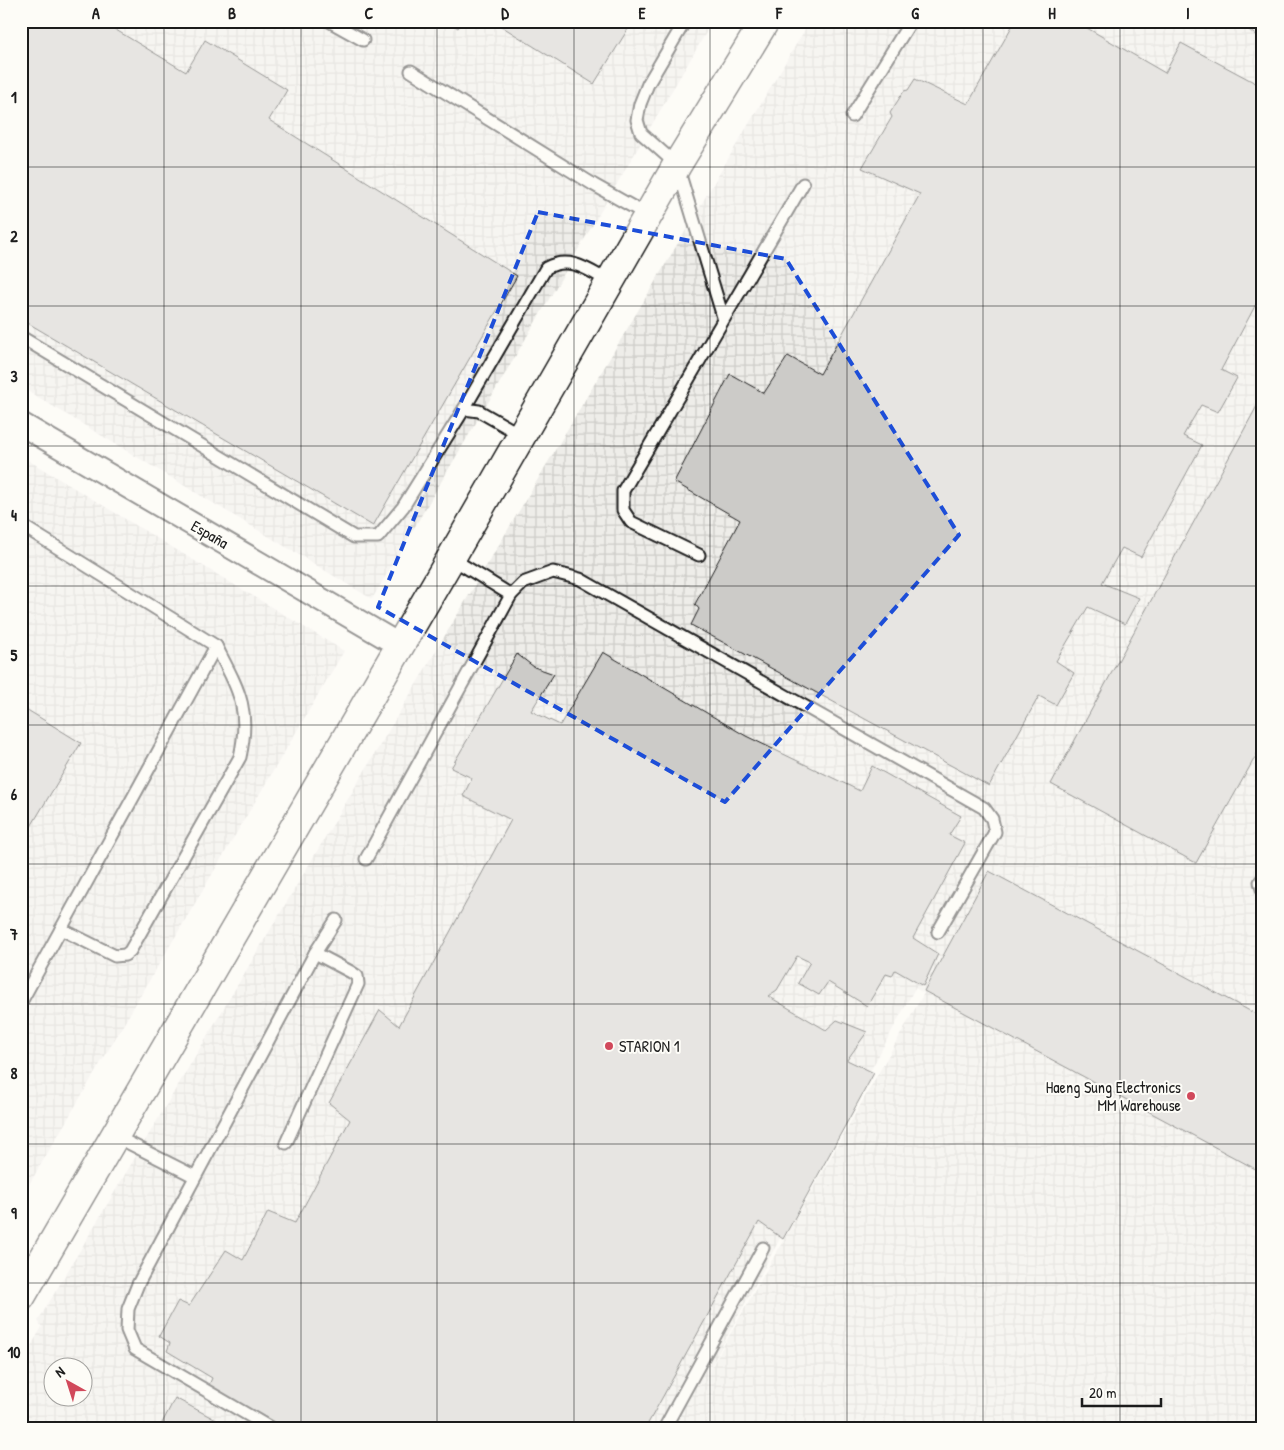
<svg xmlns="http://www.w3.org/2000/svg" width="1284" height="1450" viewBox="0 0 1284 1450" font-family="'Patrick Hand',sans-serif">
<style>
.industrial{fill:url(#industrial-grid);fill-rule:evenodd}
.building{fill:#cccbc8;stroke:#1c1c1c}
.lines{fill:none;stroke-linecap:round;stroke-linejoin:round}
.lane-casing{stroke:#1c1c1c;stroke-width:15}
.street-casing{stroke:#1c1c1c;stroke-width:26}
.secondary-casing{stroke:#1c1c1c;stroke-width:31}
.lane{stroke:#fdfcf7;stroke-width:11}
.street{stroke:#fdfcf7;stroke-width:22}
.secondary{stroke:#fdfcf7;stroke-width:28}
.marked{fill:none;stroke:#1d4ed8;stroke-width:4;stroke-dasharray:10 6;stroke-linejoin:round}
.grid{fill:none;stroke:#1c1c1c;stroke-width:1;stroke-opacity:0.55}
.poi-dot{fill:#d1495b;stroke:#fdfcf7;stroke-width:2}
.labels{text-anchor:middle;stroke-width:4;stroke-linejoin:round;paint-order:stroke}
.street-label{font-size:16px;fill:#1c1c1c;stroke:#fdfcf7}
.poi-label{font-size:16px;fill:#1c1c1c;stroke:#fdfcf7;text-anchor:start}
.neatline{fill:none;stroke:#1c1c1c;stroke-width:2}
.grid-label{font-size:16px;text-anchor:middle;font-weight:bold;fill:#1c1c1c}
</style>
<defs>
<pattern id="industrial-grid" width="8" height="8" patternUnits="userSpaceOnUse" patternTransform="scale(1.25)"><rect width="8" height="8" fill="#eeede9"/><path d="M0 4h8M4 0v8" fill="none" stroke="#cccbc7"/></pattern>
</defs>
<rect width="100%" height="100%" fill="#fdfcf7"/>
<filter id="ink" filterUnits="userSpaceOnUse"><feTurbulence type="fractalNoise" baseFrequency=".02" numOctaves="2"/><feDisplacementMap in="SourceGraphic" scale="10" xChannelSelector="R" yChannelSelector="G"/><feConvolveMatrix kernelMatrix="1 2 1 2 8 2 1 2 1" color-interpolation-filters="sRGB"/></filter>
<g filter="url(#ink)">
<g class="industrial">
<path d="M21,21H713L372,599L21,387Z"/>
<path d="M810,21H1263V1429H21V1363L42,1327L38,1321ZM915,988L924,993L700,1387ZM52,1368H82V1398H52Z"/>
<path d="M21,456L344,651L21,1198Z"/>
</g>
<g class="building">
<path d="M28,21H101L186,72L205,40L287,90L269,120L517,276L373,526L21,319V33Z"/>
<path d="M447,21H464L458,28Z"/>
<path d="M493,21H633L594,84Z"/>
<path d="M1015,21H1075L1165,73L1181,43L1263,87V291L1221,370L1237,378L1218,412L1201,405L1183,436L1202,445L1141,557L1122,548L1102,583L1139,598L1125,624L1088,607L1056,661L1074,673L1056,705L1039,696L989,786L691,625L699,609L695,604L740,520L674,482L730,374L764,393L788,356L820,374L920,194L862,168L892,117L890,113L904,91L908,90L915,79L968,104Z"/>
<path d="M1226,21H1263V41L1244,26Z"/>
<path d="M1263,395V743L1196,863L1051,784Z"/>
<path d="M603,652L746,736L860,791L872,766L961,816L949,835L965,843L913,938L938,954L923,986L895,970L892,976L886,974L867,1006L828,982L819,995L798,983L810,962L797,956L777,990L768,996L826,1030L837,1020L867,1032L847,1060L874,1073L783,1239L759,1222L645,1429H281L209,1385L212,1378L167,1351L170,1343L159,1336L178,1301L189,1306L226,1250L243,1260L268,1212L295,1223L350,1120L329,1103L380,1010L399,1026L511,820L463,796L472,778L451,768L517,654L534,667L554,674L531,711L560,725Z"/>
<path d="M21,706L81,743L21,843Z"/>
<path d="M989,871L1263,1018V1173L924,991Z"/>
<path d="M175,1398L233,1429H159Z"/>
</g>
<g class="lines">
<defs>
<g id="lane">
<path d="M329,21L363,40"/>
<path d="M685,21L648,84L640,104L637,120L641,133L677,165L723,317"/>
<path d="M411,71L594,185L649,216"/>
<path d="M852,116L911,21"/>
<path d="M21,337L354,537H378L403,507L464,409L479,411L521,435"/>
<path d="M464,409L546,268C570,255 588,270 610,282"/>
<path d="M21,525L216,646L21,1002"/>
<path d="M699,555L631,522L623,510V491L803,184"/>
<path d="M451,558L511,595"/>
<path d="M366,859L511,595L523,583L553,572L580,579L984,808L992,819L995,832L938,932"/>
<path d="M1263,878L1260,882L1263,892"/>
<path d="M61,929L115,956L125,955L130,951L240,757C251,708 238,689 216,646"/>
<path d="M115,1136L194,1176"/>
<path d="M286,1143L358,984L357,976L351,972L315,953"/>
<path d="M272,1429L135,1349L127,1330L128,1309L138,1284L315,953L336,920"/>
<path d="M664,1429L763,1248"/>
</g>
<path id="street" d="M21,424L399,645"/>
<path id="secondary" d="M21,1297L451,558L677,165L765,21"/>
</defs>
<use href="#lane" class="lane-casing"/>
<use href="#street" class="street-casing"/>
<use href="#secondary" class="secondary-casing"/>
<use href="#lane" class="lane"/>
<use href="#street" class="street"/>
<use href="#secondary" class="secondary"/>
</g>
</g>
<path d="M0 0H1284V1450H0ZM538,212L786,259L959,535L725,802L378,607Z" fill="#fdfcf7" fill-opacity=".55" fill-rule="evenodd"/>
<path class="marked" d="M538,212L786,259L959,535L725,802L378,607Z"/>
<path class="grid" d="M164,21V1429M301,21V1429M437,21V1429M574,21V1429M710,21V1429M847,21V1429M983,21V1429M1120,21V1429M21,167H1263M21,306H1263M21,446H1263M21,586H1263M21,725H1263M21,864H1263M21,1004H1263M21,1144H1263M21,1283H1263"/>
<g class="poi-dot">
<circle cx="609" cy="1046" r="5"/>
<circle cx="1191" cy="1096" r="5"/>
</g>
<g class="labels">
<g class="street-label">
<text transform="translate(210 534) rotate(30)" y="6">España</text>
</g>
<g class="poi-label">
<text x="619" y="1052">STARION 1</text>
<text x="1181" y="1093" text-anchor="end">Haeng Sung Electronics<tspan x="1181" dy="18">MM Warehouse</tspan></text>
</g>
</g>
<rect width="1284" height="1450" fill="none" stroke="#fdfcf7" stroke-width="55"/>
<g transform="translate(68 1382) rotate(321)"><circle r="24" fill="#fdfcf7" stroke="#a3a29f"/>
<path d="M0-4L9 19L0 12L-9 19Z" fill="#d1495b"/>
<text y="-8" font-size="14" font-weight="bold" text-anchor="middle" fill="#1c1c1c">N</text>
</g>
<path d="M1082 1398v8h79v-8" fill="none" stroke="#1c1c1c" stroke-width="2.5"/>
<text x="1089" y="1398" font-size="15" fill="#1c1c1c" stroke="#fdfcf7" stroke-width="4" paint-order="stroke">20 m</text>
<rect x="28" y="28" width="1228" height="1394" class="neatline"/>
<g class="grid-label">
<text x="96" y="19">A</text>
<text x="232" y="19">B</text>
<text x="369" y="19">C</text>
<text x="505" y="19">D</text>
<text x="642" y="19">E</text>
<text x="779" y="19">F</text>
<text x="915" y="19">G</text>
<text x="1052" y="19">H</text>
<text x="1188" y="19">I</text>
<text x="14" y="103">1</text>
<text x="14" y="242">2</text>
<text x="14" y="382">3</text>
<text x="14" y="521">4</text>
<text x="14" y="661">5</text>
<text x="14" y="800">6</text>
<text x="14" y="940">7</text>
<text x="14" y="1079">8</text>
<text x="14" y="1219">9</text>
<text x="14" y="1358">10</text>
</g>
</svg>
